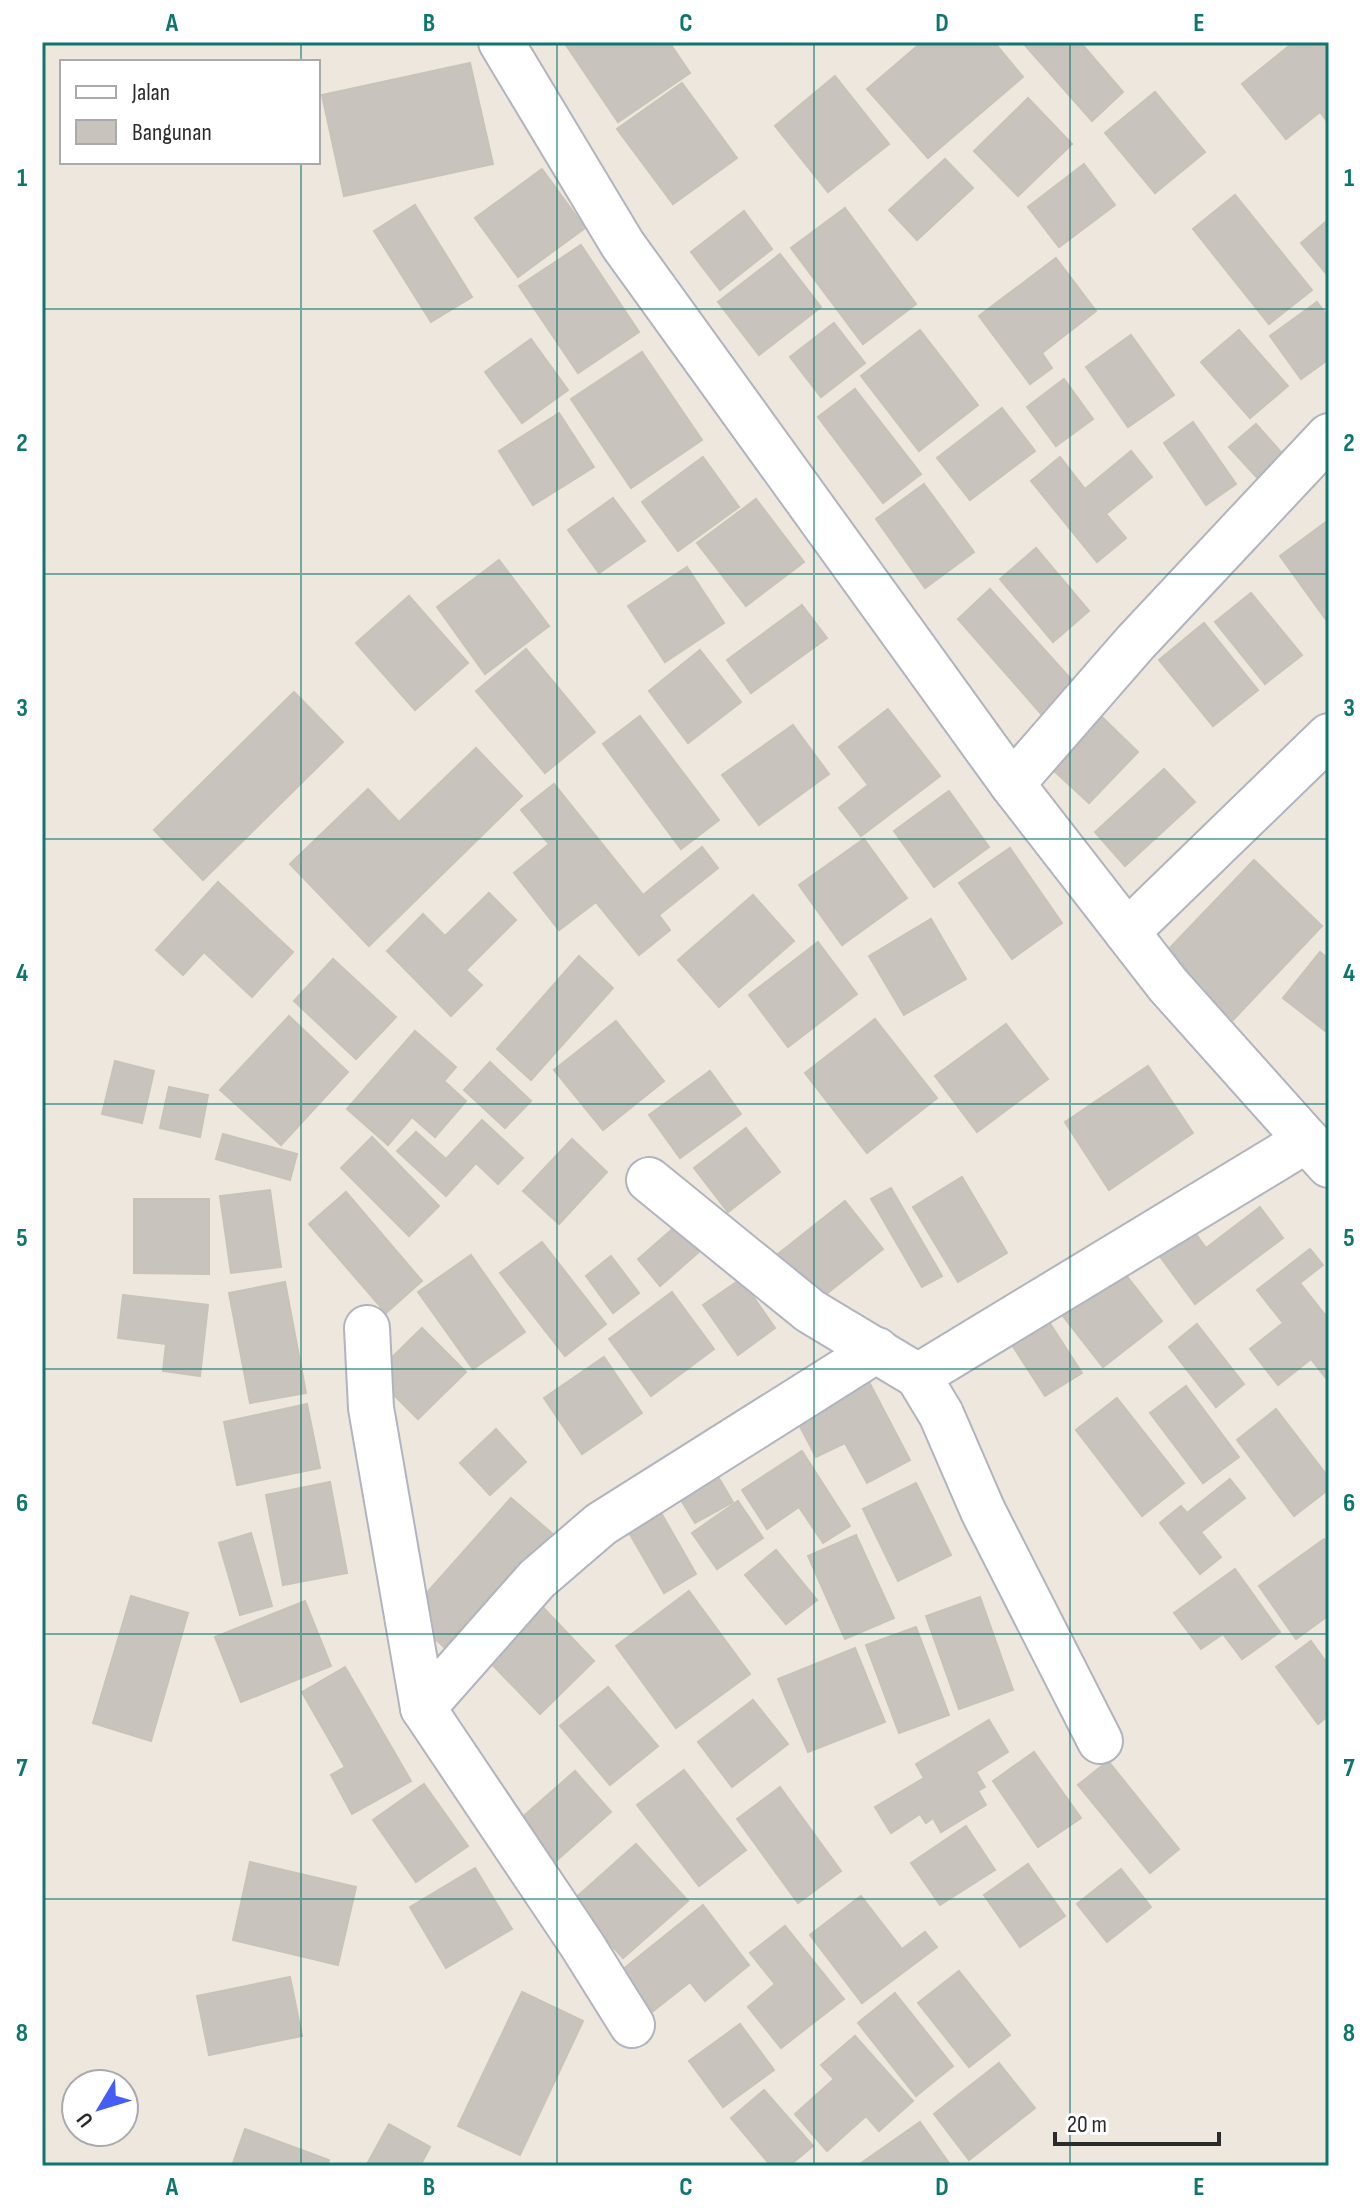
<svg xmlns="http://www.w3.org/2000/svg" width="1371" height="2208" viewBox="0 0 1371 2208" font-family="'Sofia Sans Condensed',sans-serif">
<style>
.building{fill:#c8c4bd;stroke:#c8c3b7;stroke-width:2}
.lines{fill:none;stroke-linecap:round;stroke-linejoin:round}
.minor-casing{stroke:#b1b4be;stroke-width:48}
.minor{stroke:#fff;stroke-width:44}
.grid{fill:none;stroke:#0f766e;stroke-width:2;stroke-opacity:0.55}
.neatline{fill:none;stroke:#0f766e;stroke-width:3}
.grid-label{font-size:26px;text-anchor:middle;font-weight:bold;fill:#0f766e}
</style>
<rect width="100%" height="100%" fill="#ede7de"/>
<g class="building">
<path d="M564,42H669L690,73L618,122Z"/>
<path d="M922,42H994L1023,77L928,158L867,89Z"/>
<path d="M1080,42L1123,92L1092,121L1023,43Z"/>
<path d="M1294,42H1329V124L1320,112L1286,139L1242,84Z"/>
<path d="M470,63L493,164L344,196L322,95Z"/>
<path d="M835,76L889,144L828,192L775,126Z"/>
<path d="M682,83L737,158L673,204L617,129Z"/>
<path d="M1155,92L1205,152L1155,193L1105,133Z"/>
<path d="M1028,98L1072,144L1018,196L974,151Z"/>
<path d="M945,159L973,188L917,240L889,210Z"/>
<path d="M1084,164L1115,205L1059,247L1028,207Z"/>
<path d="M542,169L585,228L518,277L475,218Z"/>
<path d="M1235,195L1312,290L1269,324L1193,229Z"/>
<path d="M415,205L472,297L431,322L374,231Z"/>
<path d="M845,208L916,304L863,344L791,248Z"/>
<path d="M744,211L772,249L720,290L691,252Z"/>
<path d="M1329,219V277L1301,243Z"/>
<path d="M581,245L639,332L578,373L519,286Z"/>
<path d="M780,254L821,307L759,355L718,302Z"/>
<path d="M1056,258L1096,311L1042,353L1052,368L1030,384L979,316Z"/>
<path d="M1317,302L1329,318V359L1301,379L1270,336Z"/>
<path d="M834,323L865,363L821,397L790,357Z"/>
<path d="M920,330L978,405L919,451L861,376Z"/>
<path d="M1239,330L1288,386L1250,418L1201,362Z"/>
<path d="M1131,335L1174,395L1128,427L1086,367Z"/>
<path d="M531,339L568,390L522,423L485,372Z"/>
<path d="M642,352L702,440L631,488L571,399Z"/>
<path d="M1064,379L1093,419L1056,446L1027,407Z"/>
<path d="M855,389L921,474L883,503L818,417Z"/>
<path d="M1002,408L1035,451L970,500L937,458Z"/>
<path d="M559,413L594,467L533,505L499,451Z"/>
<path d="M1193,422L1236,484L1206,505L1164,443Z"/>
<path d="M1256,424L1288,460L1262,483L1229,447Z"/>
<path d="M1131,451L1152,477L1106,514L1126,538L1097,562L1031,481L1060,457L1085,489Z"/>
<path d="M703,457L739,507L678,551L642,502Z"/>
<path d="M924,484L974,552L925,588L876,519Z"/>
<path d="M613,498L645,541L599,573L568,530Z"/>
<path d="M756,499L804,562L746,606L697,543Z"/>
<path d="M1326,522L1329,526V624L1280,556Z"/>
<path d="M1036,548L1089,611L1053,642L1000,579Z"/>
<path d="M499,560L549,626L485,674L437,607Z"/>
<path d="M687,567L724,623L665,662L628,606Z"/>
<path d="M990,589L1077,686L1043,716L958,619Z"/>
<path d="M1251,593L1302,655L1265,684L1215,622Z"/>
<path d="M409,596L468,663L415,710L356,643Z"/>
<path d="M802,605L827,638L751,693L727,660Z"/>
<path d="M1204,623L1258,690L1213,726L1159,660Z"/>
<path d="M526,649L595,732L545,773L476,691Z"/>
<path d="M700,650L741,702L688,743L649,691Z"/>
<path d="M294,692L343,742L203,880L154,830Z"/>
<path d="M888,709L940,776L861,836L839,808L868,785L839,747Z"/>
<path d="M640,716L719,820L681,849L603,744Z"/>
<path d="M1102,717L1138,752L1089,803L1052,769Z"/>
<path d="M793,725L829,774L759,825L722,775Z"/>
<path d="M476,748L522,796L369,946L290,864L368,789L399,822Z"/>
<path d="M1164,769L1195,802L1125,866L1095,832Z"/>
<path d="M554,784L643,895L702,847L718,868L659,915L670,930L639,955L596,902L559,930L514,873L549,844L521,810Z"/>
<path d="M949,791L989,847L934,887L894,831Z"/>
<path d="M864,839L907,898L842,945L799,885Z"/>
<path d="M1010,848L1062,923L1012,959L959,883Z"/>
<path d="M1254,860L1322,926L1233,1020L1164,954Z"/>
<path d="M218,882L293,952L252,997L204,952L183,975L156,950Z"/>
<path d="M489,893L516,920L466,970L482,985L451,1016L387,951L423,914L445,936Z"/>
<path d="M753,895L794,941L719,1007L678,960Z"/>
<path d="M931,919L966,979L904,1015L869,956Z"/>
<path d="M818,942L857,994L788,1047L749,995Z"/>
<path d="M1320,952L1329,959V1034L1283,998Z"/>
<path d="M579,956L613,988L531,1080L497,1049Z"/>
<path d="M333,959L396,1017L356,1059L294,1001Z"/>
<path d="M289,1016L348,1072L281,1145L220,1090Z"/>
<path d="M875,1019L937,1098L867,1153L805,1073Z"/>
<path d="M616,1021L664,1081L603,1130L554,1070Z"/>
<path d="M1006,1024L1048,1079L977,1132L935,1076Z"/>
<path d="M415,1031L456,1067L444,1081L466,1101L435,1137L412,1117L388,1145L347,1109Z"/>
<path d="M115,1061L154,1071L142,1123L102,1114Z"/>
<path d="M490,1062L531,1101L505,1128L464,1090Z"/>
<path d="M1148,1066L1193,1133L1109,1190L1065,1122Z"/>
<path d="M710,1071L741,1114L680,1158L649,1115Z"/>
<path d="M169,1087L208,1095L200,1137L160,1128Z"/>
<path d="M482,1120L523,1158L498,1184L476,1163L446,1196L397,1151L416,1132L446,1159Z"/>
<path d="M746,1128L780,1172L728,1212L694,1168Z"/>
<path d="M223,1134L297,1154L290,1180L216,1159Z"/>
<path d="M372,1137L439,1206L409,1236L341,1168Z"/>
<path d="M572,1139L607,1172L559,1224L523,1191Z"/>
<path d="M962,1177L1007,1253L958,1282L913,1207Z"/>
<path d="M891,1188L942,1276L922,1287L871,1199Z"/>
<path d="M270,1190L281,1267L231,1273L220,1196Z"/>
<path d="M346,1192L422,1281L386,1313L309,1224Z"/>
<path d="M134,1199H209V1274L134,1273Z"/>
<path d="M845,1201L883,1249L811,1306L773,1258Z"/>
<path d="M1260,1207L1283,1238L1195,1304L1153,1247L1187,1222L1206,1248Z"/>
<path d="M676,1226L699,1252L660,1286L638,1259Z"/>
<path d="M542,1242L606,1324L565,1356L500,1273Z"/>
<path d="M1310,1249L1323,1265L1300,1283L1326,1316L1329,1313V1382L1311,1359L1278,1385L1250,1349L1283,1323L1257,1290Z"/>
<path d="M471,1255L525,1332L473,1369L418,1292Z"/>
<path d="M611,1256L639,1293L613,1313L586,1276Z"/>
<path d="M1118,1265L1162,1321L1103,1367L1059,1311Z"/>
<path d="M741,1279L775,1328L738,1355L703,1305Z"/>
<path d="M285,1282L306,1393L250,1403L229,1293Z"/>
<path d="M672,1292L714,1349L651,1396L609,1339Z"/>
<path d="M123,1295L208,1305L200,1376L163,1371L166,1344L118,1338Z"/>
<path d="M1040,1308L1082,1373L1045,1396L1003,1331Z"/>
<path d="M1197,1324L1244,1384L1216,1407L1169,1347Z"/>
<path d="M422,1328L466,1372L418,1419L374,1375Z"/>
<path d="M604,1357L642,1413L582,1454L544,1398Z"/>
<path d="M868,1380L910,1460L867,1483L845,1443L816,1457L796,1419Z"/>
<path d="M1186,1386L1239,1457L1203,1483L1150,1413Z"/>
<path d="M1117,1398L1184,1483L1142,1516L1076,1430Z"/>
<path d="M307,1404L320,1468L237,1485L224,1422Z"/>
<path d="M1276,1409L1329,1478V1489L1294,1516L1237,1440Z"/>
<path d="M496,1429L526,1462L490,1495L460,1463Z"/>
<path d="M802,1451L850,1526L823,1543L799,1507L767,1529L742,1490Z"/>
<path d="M710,1463L733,1502L695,1523L672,1485Z"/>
<path d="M1230,1479L1245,1498L1201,1532L1221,1557L1200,1574L1160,1523L1181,1506L1187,1513Z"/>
<path d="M330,1482L347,1573L283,1585L266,1495Z"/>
<path d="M916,1483L951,1555L898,1581L863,1509Z"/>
<path d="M652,1497L696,1574L664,1593L620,1517Z"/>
<path d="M511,1498L554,1535L521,1571L516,1566L444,1647L408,1614Z"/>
<path d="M738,1501L763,1538L717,1569L692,1533Z"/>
<path d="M251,1533L272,1606L240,1615L219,1543Z"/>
<path d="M856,1535L894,1618L845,1639L808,1556Z"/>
<path d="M1324,1539L1329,1545V1615L1296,1639L1259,1586Z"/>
<path d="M776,1550L817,1600L786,1624L745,1575Z"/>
<path d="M1235,1569L1280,1632L1242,1659L1223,1634L1201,1649L1174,1613Z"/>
<path d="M689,1591L750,1674L676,1728L616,1646Z"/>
<path d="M131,1596L188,1613L151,1741L93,1723Z"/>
<path d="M980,1597L1013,1690L959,1709L926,1616Z"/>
<path d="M535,1599L594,1661L540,1714L481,1653Z"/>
<path d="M305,1601L331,1666L241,1702L215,1637Z"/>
<path d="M916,1627L949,1715L899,1733L866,1645Z"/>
<path d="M1311,1641L1329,1666V1715L1318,1724L1276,1667Z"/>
<path d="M855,1648L885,1722L808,1752L778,1679Z"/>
<path d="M345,1667L411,1781L352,1814L331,1775L345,1767L302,1692Z"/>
<path d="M608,1687L658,1746L610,1785L560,1726Z"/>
<path d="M753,1700L788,1744L732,1787L698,1742Z"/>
<path d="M989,1720L1008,1752L976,1772L985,1787L978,1791L986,1805L941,1832L933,1818L926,1823L920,1814L891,1833L875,1807L924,1778L916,1764Z"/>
<path d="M1034,1752L1081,1818L1038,1847L993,1781Z"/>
<path d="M1108,1761L1179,1849L1150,1873L1078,1785Z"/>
<path d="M684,1770L746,1850L699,1886L637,1805Z"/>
<path d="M575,1771L611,1812L548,1868L511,1827Z"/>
<path d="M424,1784L468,1846L416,1882L373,1820Z"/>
<path d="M780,1787L841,1871L798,1903L737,1819Z"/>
<path d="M966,1826L995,1870L940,1905L911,1863Z"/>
<path d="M636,1844L688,1901L623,1958L572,1901Z"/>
<path d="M250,1862L356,1887L338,1965L233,1940Z"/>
<path d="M1028,1864L1065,1916L1020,1947L984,1895Z"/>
<path d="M475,1868L512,1929L446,1968L410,1907Z"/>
<path d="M1121,1869L1151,1907L1107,1942L1077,1904Z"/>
<path d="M861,1896L902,1949L925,1932L937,1947L862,2003L810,1935Z"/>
<path d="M703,1905L749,1965L705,2001L690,1982L653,2011L621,1971Z"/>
<path d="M785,1926L844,1999L781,2048L748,2007L775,1984L750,1953Z"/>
<path d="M959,1971L1010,2035L969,2067L918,2003Z"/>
<path d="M290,1977L302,2036L209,2055L197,1996Z"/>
<path d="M522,1992L583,2021L520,2155L458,2126Z"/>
<path d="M895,1993L953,2066L916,2096L858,2023Z"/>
<path d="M740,2024L774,2070L723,2107L689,2061Z"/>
<path d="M855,2036L913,2101L879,2131L866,2116L827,2151L795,2114L834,2079L821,2065Z"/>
<path d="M999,2063L1035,2108L969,2160L934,2114Z"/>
<path d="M764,2090L813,2146L789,2166H771L731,2118Z"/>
<path d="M920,2122L951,2166H857Z"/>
<path d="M389,2124L430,2147L420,2166H366Z"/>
<path d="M245,2129L329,2160L327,2166H232Z"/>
</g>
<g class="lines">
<defs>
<g id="minor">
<path d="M501,42L623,245L1012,784L1168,985L1329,1165"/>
<path d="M1012,784L1135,643L1329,436"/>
<path d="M1127,932L1329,736"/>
<path d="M649,1180L810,1311L918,1376L941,1414L983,1511L1100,1741"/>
<path d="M367,1328L371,1408L423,1708L582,1945L632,2025"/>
<path d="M918,1376L1307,1140"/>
<path d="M423,1708L537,1579L601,1524L877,1350"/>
</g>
</defs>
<use href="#minor" class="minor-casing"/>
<use href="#minor" class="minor"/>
</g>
<path class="grid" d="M301,42V62M557,42V2166M814,42V2166M1070,42V2166M301,162V2166M42,309H1329M42,574H1329M42,839H1329M42,1104H1329M42,1369H1329M42,1634H1329M42,1899H1329"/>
<rect width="1371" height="2208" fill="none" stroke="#ffffff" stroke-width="88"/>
<rect x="60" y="60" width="260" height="104" fill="#ffffff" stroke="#aaaaaa" stroke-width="2"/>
<rect x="76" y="86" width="40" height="12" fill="#ffffff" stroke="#aaaaaa" stroke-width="2"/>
<text x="132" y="100" font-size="24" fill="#2b2b2b">Jalan</text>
<rect x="76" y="120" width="40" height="24" fill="#c8c4bd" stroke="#aaaaaa" stroke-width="2"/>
<text x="132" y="140" font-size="24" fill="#2b2b2b">Bangunan</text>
<g transform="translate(100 2108) rotate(232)"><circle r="38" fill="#ffffff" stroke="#aaaaaa" stroke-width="2"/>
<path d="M0-6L14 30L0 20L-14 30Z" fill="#435df5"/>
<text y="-12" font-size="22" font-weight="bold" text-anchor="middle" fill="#2b2b2b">U</text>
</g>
<path d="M1055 2132v12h164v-12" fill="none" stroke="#2b2b2b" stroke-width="4"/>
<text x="1067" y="2132" font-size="24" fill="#2b2b2b" stroke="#ffffff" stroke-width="6" paint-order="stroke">20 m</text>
<rect x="44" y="44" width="1283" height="2120" class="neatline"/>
<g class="grid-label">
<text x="172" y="31">A</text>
<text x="429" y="31">B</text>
<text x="686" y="31">C</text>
<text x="942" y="31">D</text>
<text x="1199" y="31">E</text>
<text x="22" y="186">1</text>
<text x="1349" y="186">1</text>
<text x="22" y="451">2</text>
<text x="1349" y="451">2</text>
<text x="22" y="716">3</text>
<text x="1349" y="716">3</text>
<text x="22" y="981">4</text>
<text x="1349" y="981">4</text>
<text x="22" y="1246">5</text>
<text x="1349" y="1246">5</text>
<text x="22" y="1511">6</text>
<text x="1349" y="1511">6</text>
<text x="22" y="1776">7</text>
<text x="1349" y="1776">7</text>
<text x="22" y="2041">8</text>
<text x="1349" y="2041">8</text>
<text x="172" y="2195">A</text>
<text x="429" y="2195">B</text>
<text x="686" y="2195">C</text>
<text x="942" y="2195">D</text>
<text x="1199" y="2195">E</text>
</g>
</svg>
